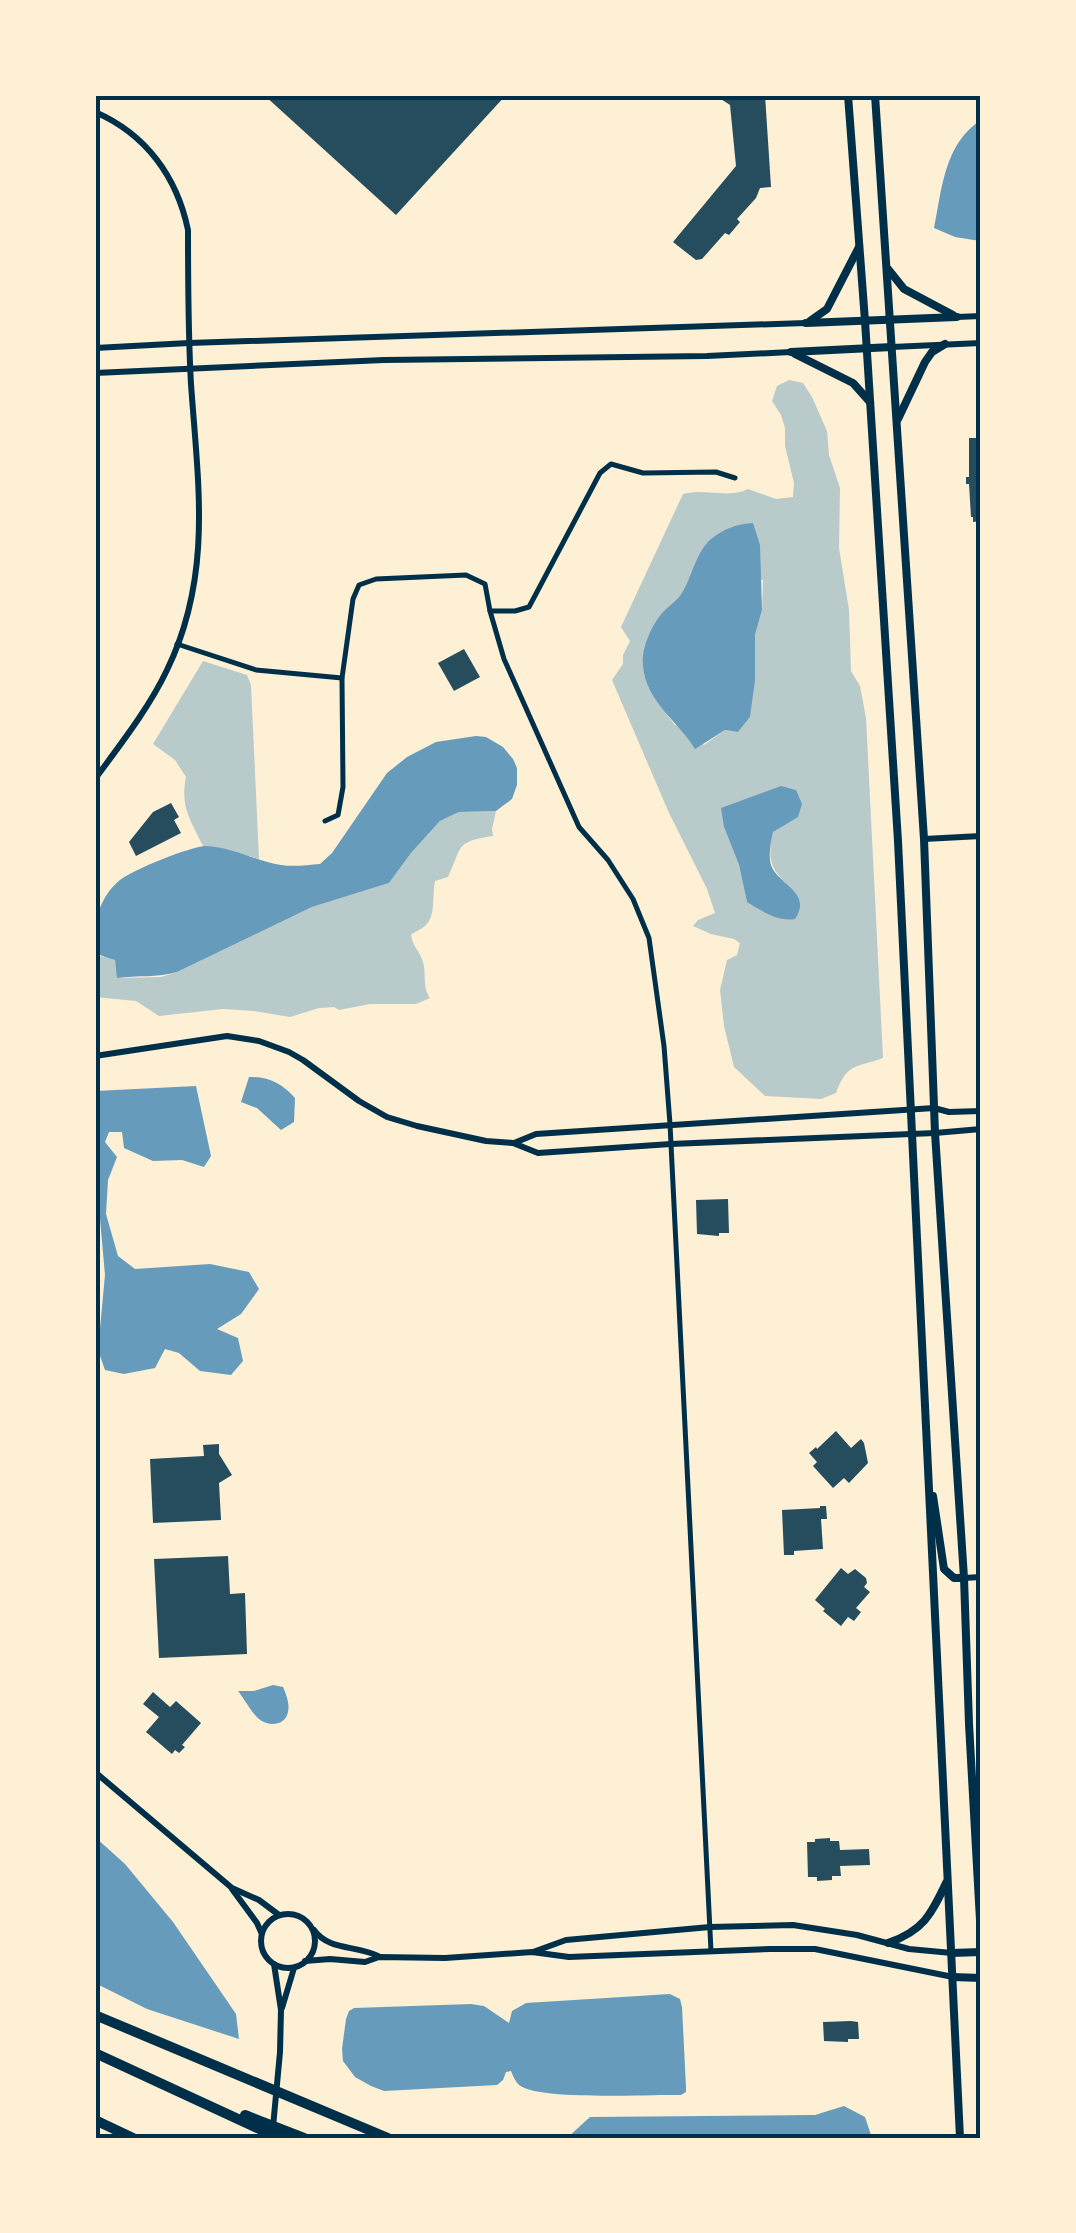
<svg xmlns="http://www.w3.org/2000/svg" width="1076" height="2233" viewBox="0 0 1076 2233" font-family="'Varela Round',sans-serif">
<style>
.green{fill:#b9caca;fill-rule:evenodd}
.water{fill:#669bbc}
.building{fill:#264d5e}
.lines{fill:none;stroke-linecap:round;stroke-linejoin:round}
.minor{stroke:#003049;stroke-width:5}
.tertiary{stroke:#003049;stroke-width:6}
.secondary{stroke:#003049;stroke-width:8}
.motorway{stroke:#003049;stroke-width:10}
.neatline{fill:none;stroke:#003049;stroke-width:4}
</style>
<rect width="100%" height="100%" fill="#fdf0d5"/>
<g class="green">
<path d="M789,380L803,383L812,397L827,431L829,455L840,488L839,548L849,610L851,671L860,686L866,718L883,1058C855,1068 847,1063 836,1093L821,1099L765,1096L734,1067L724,1026L720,990L727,960L737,955L740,943L734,939L711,934L693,926L698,920L715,913L707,889L669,813L612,680L623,664V655L630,641L621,627L683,494C706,488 727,499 748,489L776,499L793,497L794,483L785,446V428L781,415L772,401L777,386ZM694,571L763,580L762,610L755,635L750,717L738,732L725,730L704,745L674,724L658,702L667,608L681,597ZM785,824L773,832C767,859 770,869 791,888L747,902L739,865L724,827Z"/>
<path d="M203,661L247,675L251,685L259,859L225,849L203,846C190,819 180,807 186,777L175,760L153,744Z"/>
<path d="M496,811L492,829L493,836C454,842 463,846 448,877L435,881C432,895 436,915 426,925C422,929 416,931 411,935C413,946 417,948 421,957C428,970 421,985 430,998L416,1004H370L339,1010L334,1007L319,1008L290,1017L254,1011L223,1009L159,1016L136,1001L95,997V949L100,956L115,960L118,978L161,977L177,972L312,907L389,883L411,853L440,821L459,812Z"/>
</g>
<g class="water">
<path d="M981,120V240L980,241L955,237L934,228C942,189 944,144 981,120Z"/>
<path d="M753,523L760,545L762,610L755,635V680L750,717L738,732L725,730L695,749C679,722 645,701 643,665C641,648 653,621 666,609C671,604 678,600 682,593C692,577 696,552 711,539C723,529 737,524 753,523Z"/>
<path d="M476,736L486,737L503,747L513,759L517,768V785L512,799L496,811L459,812L440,821L411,853L389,883L312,907L177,972C157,978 138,975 117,978L115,960C95,954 95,955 95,934C95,914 104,893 120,880C132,870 192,846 206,846C232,847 256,861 281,865C293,867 308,865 320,864L332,853L387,773L407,757L436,742Z"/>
<path d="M781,786L796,790L802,804L798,817L773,832C771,842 768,854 771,865C778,885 813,892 795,919C777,922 762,911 747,902L739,865L724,827L721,808Z"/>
<path d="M249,1077C270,1077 281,1083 295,1098L294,1122L281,1130L257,1108L241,1102Z"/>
<path d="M196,1086L211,1156L204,1167L182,1160L153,1161L124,1148L122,1132H109L105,1142L117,1157L108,1180L106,1214L118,1256L135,1269L210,1264L249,1272L259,1289L241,1314L217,1329L238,1338L243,1361L231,1375L200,1371L179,1353L165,1349L155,1368L124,1374L105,1370L98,1350L105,1275L100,1219L95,1198V1091Z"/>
<path d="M273,1685L283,1687C286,1694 290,1704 288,1712C285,1726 269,1727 259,1719C251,1712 245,1700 238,1691H254Z"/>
<path d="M95,1837L125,1864L173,1922L236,2014L239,2039L147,2009L95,1983Z"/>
<path d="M670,1994L680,1999L682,2007L686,2087V2092L681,2095C651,2094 539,2101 519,2085C515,2081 513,2076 511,2071L506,2072L503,2080L497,2085L384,2091L371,2086L355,2077L343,2061L342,2049L346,2019L349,2011L354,2008L471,2004L484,2006L509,2023L512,2011L526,2003Z"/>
<path d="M844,2106L865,2117L872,2138H567L590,2117L815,2115Z"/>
</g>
<g class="building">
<path d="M264,95H506L396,215Z"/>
<path d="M715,95H765L771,187L760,188L756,198L737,219L740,222L729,235L725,233L702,259L696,260L673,242L736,166L730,105Z"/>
<path d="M969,438H981V521L973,522V517H971L969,484H966V477H969Z"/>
<path d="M464,649L480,677L454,691L438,663Z"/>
<path d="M171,803L179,817L174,820L181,833L136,856L129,842L153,812Z"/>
<path d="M728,1199L729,1233H719V1236L697,1234L696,1200Z"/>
<path d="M836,1431L851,1448L861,1439L864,1443L868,1463L849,1483L844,1478L833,1488L813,1466L817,1462L809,1453L816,1447L817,1449Z"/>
<path d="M219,1444V1454L232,1475L219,1483L221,1520L153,1523L150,1459L204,1456L203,1445Z"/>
<path d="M820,1506H826L827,1519H821L823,1549L794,1551V1555H784L782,1510L820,1508Z"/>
<path d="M228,1556L230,1594L245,1593L247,1654L159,1658L154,1559Z"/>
<path d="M841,1568L848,1574L855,1569L866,1578L867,1583L864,1587L870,1592L856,1608L861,1612L854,1621L848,1617L841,1626L823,1611L825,1609L815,1600Z"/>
<path d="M153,1692L170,1707L176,1701L201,1723L182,1745L185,1747L179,1753L175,1750L172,1754L146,1732L159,1717L143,1704Z"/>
<path d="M830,1838V1841H839L840,1850L869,1849L870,1865L840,1866L841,1876H832V1880L817,1881V1877H808L807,1842H815V1839Z"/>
<path d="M851,2021L858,2022L859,2039H848V2042L824,2041L823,2022Z"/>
</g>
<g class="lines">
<g class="minor">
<path d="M177,644L256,670L342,678L353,599L359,585L376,579L466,575L485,584L490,611"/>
<path d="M325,821L338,815L343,787L342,678"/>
<path d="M711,1951L670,1124L664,1046L649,938L633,899L608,860L579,827L504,659L490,611H515L529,607L600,473L611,464L643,473L716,472L735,478"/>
</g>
<g class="tertiary">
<path d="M95,112C146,134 177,177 188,230C188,281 188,332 191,384C198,484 213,575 167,670C149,708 120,745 95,779"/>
<path d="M957,317L981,316"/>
<path d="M892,347L981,343"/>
<path d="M95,348L189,343L806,323"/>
<path d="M95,373L384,360L707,356L791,352"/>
<path d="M924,839L981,836"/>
<path d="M95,1056L227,1036L259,1041L289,1052L303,1060L359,1101L387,1117L417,1126L486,1141L513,1143L538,1153L671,1144L935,1133L981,1129"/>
<path d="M514,1143L536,1134L934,1108L949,1112L981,1111"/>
<path d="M964,1578L981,1577"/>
<path d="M95,1772L232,1888L259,1900L279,1915"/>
<path d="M232,1889L257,1923L261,1932"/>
<circle cx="288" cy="1941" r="27"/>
<path d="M314,1930C329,1951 356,1945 378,1956"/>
<path d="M533,1952L566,1940L710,1927L793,1925L857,1935L909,1949L952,1953"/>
<path d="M305,1961L330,1959L365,1962L379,1957L445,1958L532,1952L569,1957L770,1949H815L953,1977"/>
<path d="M282,2008L294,1968"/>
<path d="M273,2127L280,2052L281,2010L274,1964"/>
</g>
<g class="secondary">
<path d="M848,95L865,321L898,841L960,2138"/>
<path d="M875,95L924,839L935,1133L964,1578L969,1724L981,1938"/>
<path d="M888,269L904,289L953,315"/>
<path d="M810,321L827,309L859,247"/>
<path d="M806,323L957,317"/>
<path d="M791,352L892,347"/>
<path d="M795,354L853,383L870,402"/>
<path d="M898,419L925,362L932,352L945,344"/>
<path d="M933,1496L944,1569L954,1578H964"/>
<path d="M888,1943C923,1931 931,1915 946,1883"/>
<path d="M952,1953L981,1952"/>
<path d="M953,1977L981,1978"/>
</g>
<g class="motorway">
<path d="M95,2015L388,2138"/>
<path d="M95,2053L279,2138"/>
<path d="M245,2115L304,2138"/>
<path d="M95,2120L133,2138"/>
</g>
</g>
<rect width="1076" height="2233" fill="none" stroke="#fdf0d5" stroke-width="195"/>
<rect x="98" y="98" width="880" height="2038" class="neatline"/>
</svg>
